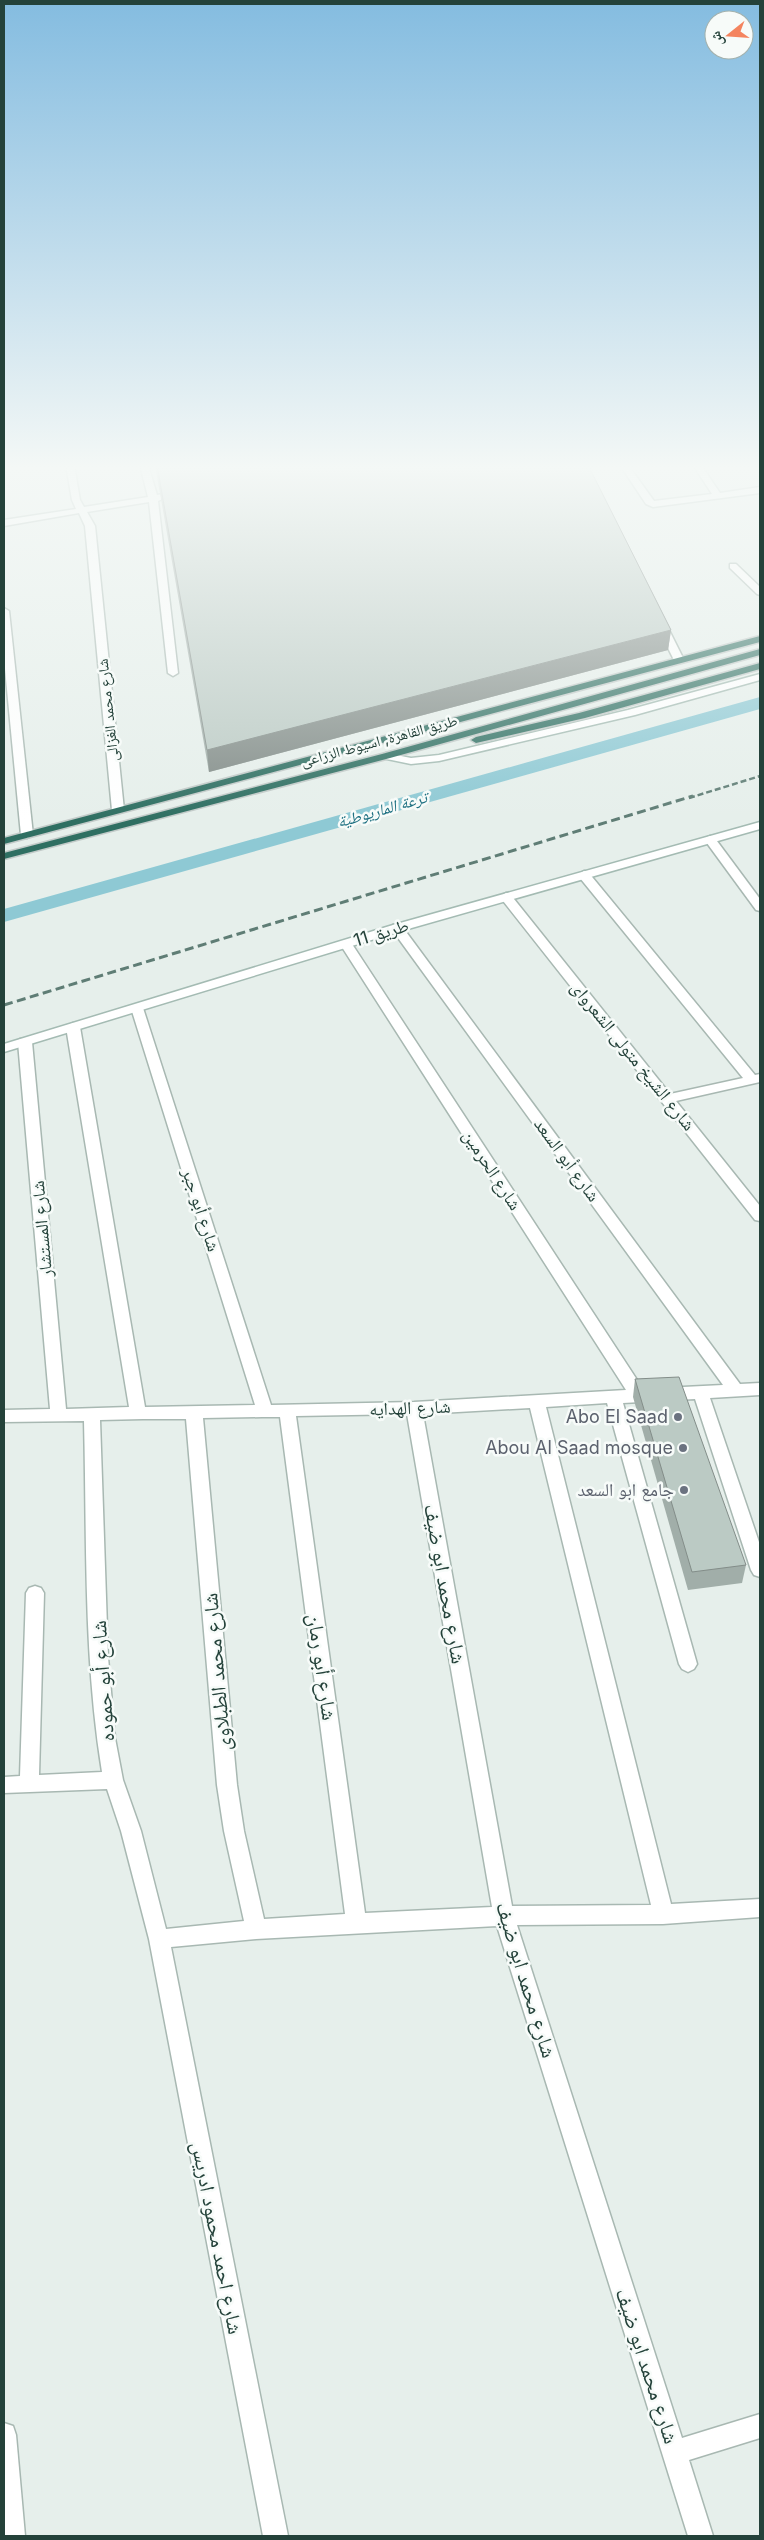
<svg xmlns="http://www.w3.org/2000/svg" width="764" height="2540" viewBox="0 0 764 2540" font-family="Inter,'Noto Naskh Arabic',sans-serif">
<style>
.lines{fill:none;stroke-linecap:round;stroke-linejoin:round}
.canal{fill:#8ec9d4;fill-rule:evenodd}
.lane-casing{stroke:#a8b8b2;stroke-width:3}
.street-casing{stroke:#a8b8b2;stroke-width:3}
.secondary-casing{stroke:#a4bbb3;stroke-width:3}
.highway-casing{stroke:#c2cac8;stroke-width:3}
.lane{fill:#fff;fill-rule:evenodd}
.street{fill:#fff;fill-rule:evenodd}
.secondary{fill:#fff;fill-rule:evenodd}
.highway{fill:#2f6f62;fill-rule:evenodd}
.rail-far1{stroke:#5f7d75;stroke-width:2.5;stroke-dasharray:6 3;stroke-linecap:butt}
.rail{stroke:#5f7d75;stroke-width:3;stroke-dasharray:9 4.5;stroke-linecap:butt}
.wall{fill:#a1aea9}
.shaded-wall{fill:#838d89}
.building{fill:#bbcac4;stroke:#838d89}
.worship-dot{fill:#6b7280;stroke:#f7fbf9;stroke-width:2}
.labels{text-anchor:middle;stroke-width:5;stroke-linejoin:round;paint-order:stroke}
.far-street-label{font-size:15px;fill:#24423a;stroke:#f7fbf9}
.far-water-label{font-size:16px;font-style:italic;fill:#1c6f80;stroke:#f7fbf9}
.street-label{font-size:18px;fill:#24423a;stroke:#f7fbf9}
.worship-label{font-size:18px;fill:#5b616d;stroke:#f7fbf9;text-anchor:end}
.near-street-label{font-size:21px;fill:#24423a;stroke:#f7fbf9}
</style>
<rect width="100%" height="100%" fill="#e6efeb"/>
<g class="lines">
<path class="canal" d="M760,697V709L4,922V909Z"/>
<defs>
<path id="lane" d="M730,564H736L760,587V595L757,594L730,568Z"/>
<g id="street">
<path d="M66,465H74L80,500L84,507L148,497L140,465H148L157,495L163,494L167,497L158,501L178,673L173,676L168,673L149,502L87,512L95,526L124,810L118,813L112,810L85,526L79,513L4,526V520L76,509L72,500Z"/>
<path d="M620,465H628L654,501L712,494L693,465H701L720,493L760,487V493L653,507L646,504Z"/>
<path d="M4,608L9,611L33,835L27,838L21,835L4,658Z"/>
<path d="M658,622L666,624L684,660L683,662L674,660L656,624Z"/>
<path d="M710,836L714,837L760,899V911L756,910L704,839Z"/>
<path d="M584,871L588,872L755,1075L760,1074V1082L676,1101L760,1206V1221L755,1220L500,897L506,893L510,894L670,1094L743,1078L580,878L578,875Z"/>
<path d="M397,924L401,925L740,1384L760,1383V1395L710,1398L760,1545V1577L754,1575L751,1570L695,1399L623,1403L697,1664L694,1669L688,1672L682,1669L679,1664L607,1403L546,1407L671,1904L760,1899V1917L663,1924L517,1925L682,2438L760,2414V2438L689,2460L713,2536H688L497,1926L256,1939L171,1947L288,2536H263L149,1939L121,1831L107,1789L4,1793V1777L20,1776L26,1593L29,1588L35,1586L41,1588L44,1593L39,1775L102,1772C83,1656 87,1537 84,1421L4,1422V1410L50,1409L18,1042L20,1039H30L32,1042L66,1409L129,1407L66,1027L73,1023L80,1027L145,1407L255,1405L131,1008L137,1004L143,1008L271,1405L414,1402L626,1390L340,944L346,940L352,944L643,1389L723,1385L393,931L391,928L393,925ZM530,1408L651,1905L512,1906L423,1414ZM407,1414L492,1907L365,1913L296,1416ZM262,1417H280L345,1914L264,1919L244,1831L237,1785L203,1418ZM143,1419H186L217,1785L224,1831L244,1921L166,1929L141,1831L123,1780L115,1738L108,1657L100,1420Z"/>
<path d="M4,2423L13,2426L16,2435L25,2536H4Z"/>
</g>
<g id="secondary">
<path d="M760,674V680L635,715L439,761L411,764L382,758L381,756L386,753L411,758L439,755L628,710Z"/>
<path d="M760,822V829L401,931L4,1052V1044L393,925Z"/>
</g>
<g id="highway">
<path d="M760,636V642L4,844V838Z"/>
<path d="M760,649V655L390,758L4,859V853L382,754Z"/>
<path d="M760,663V669L585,718L476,743L471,740L476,737L579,713Z"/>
</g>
</defs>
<use href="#lane" class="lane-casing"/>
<use href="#street" class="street-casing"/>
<use href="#secondary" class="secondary-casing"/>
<use href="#highway" class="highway-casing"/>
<use href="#lane" class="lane"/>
<use href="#street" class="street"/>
<use href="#secondary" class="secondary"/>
<use href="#highway" class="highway"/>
<path class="rail-far1" d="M689,798L760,776"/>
<path class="rail" d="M4,1005L693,796"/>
</g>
<g class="wall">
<path d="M155,465H588L671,630L668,650L209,772Z"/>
<path d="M635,1379L746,1565L742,1583L688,1590L633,1397Z"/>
</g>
<path class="shaded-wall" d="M671,630L668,650L209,772L207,750Z"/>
<g class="building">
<path d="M157,465H588L671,630L207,750Z"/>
<path d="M679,1377L746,1565L692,1572L635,1379Z"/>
</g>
<linearGradient id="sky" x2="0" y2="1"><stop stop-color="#84bce0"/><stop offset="0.57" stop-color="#f4f8f6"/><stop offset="1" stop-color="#f4f8f6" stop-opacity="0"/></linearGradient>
<rect width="764" height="820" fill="url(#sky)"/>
<g class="worship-dot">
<circle cx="678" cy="1417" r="5"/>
<circle cx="683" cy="1448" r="5"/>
<circle cx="684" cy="1490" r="5"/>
</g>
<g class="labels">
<g class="far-street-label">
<text transform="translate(108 710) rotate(-96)" y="5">شارع محمد الغزالى</text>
<text transform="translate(379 741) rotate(-15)" y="5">طريق القاهرة, اسيوط الزراعى</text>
</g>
<g class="far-water-label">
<text transform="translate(382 809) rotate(-16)" y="6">ترعة الماريوطية</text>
</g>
<g class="street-label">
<text transform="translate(381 933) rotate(-17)" y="6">طريق 11</text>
<text transform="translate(633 1056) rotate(51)" y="6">شارع الشيخ متولى الشعرواى</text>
<text transform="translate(567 1160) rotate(54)" y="6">شارع أبو السعد</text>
<text transform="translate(492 1170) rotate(57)" y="6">شارع الحرمين</text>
<text transform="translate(201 1210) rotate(72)" y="6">شارع أبو جبر</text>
<text transform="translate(42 1229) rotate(-95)" y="6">شارع المستشار</text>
<text transform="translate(410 1408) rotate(-2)" y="6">شارع الهدايه</text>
</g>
<g class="worship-label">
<text x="668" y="1423">Abo El Saad</text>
<text x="673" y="1454">Abou Al Saad mosque</text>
<text x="674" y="1496">جامع ابو السعد</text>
</g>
<g class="near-street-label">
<text transform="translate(445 1584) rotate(80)" y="7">شارع محمد ابو ضيف</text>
<text transform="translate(322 1667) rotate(82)" y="7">شارع أبو رمان</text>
<text transform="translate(217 1672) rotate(-95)" y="7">شارع محمد الطبلاوى</text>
<text transform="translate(103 1681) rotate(-94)" y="7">شارع أبو حموده</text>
<text transform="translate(526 1980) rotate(73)" y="7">شارع محمد ابو ضيف</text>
<text transform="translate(217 2238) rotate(79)" y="7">شارع احمد محمود ادريس</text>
<text transform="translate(647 2366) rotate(72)" y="7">شارع محمد ابو ضيف</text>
</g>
</g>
<rect width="764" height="2540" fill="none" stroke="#24423a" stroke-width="10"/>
<g transform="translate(729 35) rotate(253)"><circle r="24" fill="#f7fbf9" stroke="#a3b1ad"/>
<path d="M0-4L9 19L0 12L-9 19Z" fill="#f4845f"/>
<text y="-8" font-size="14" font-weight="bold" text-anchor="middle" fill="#24423a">ش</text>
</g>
</svg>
